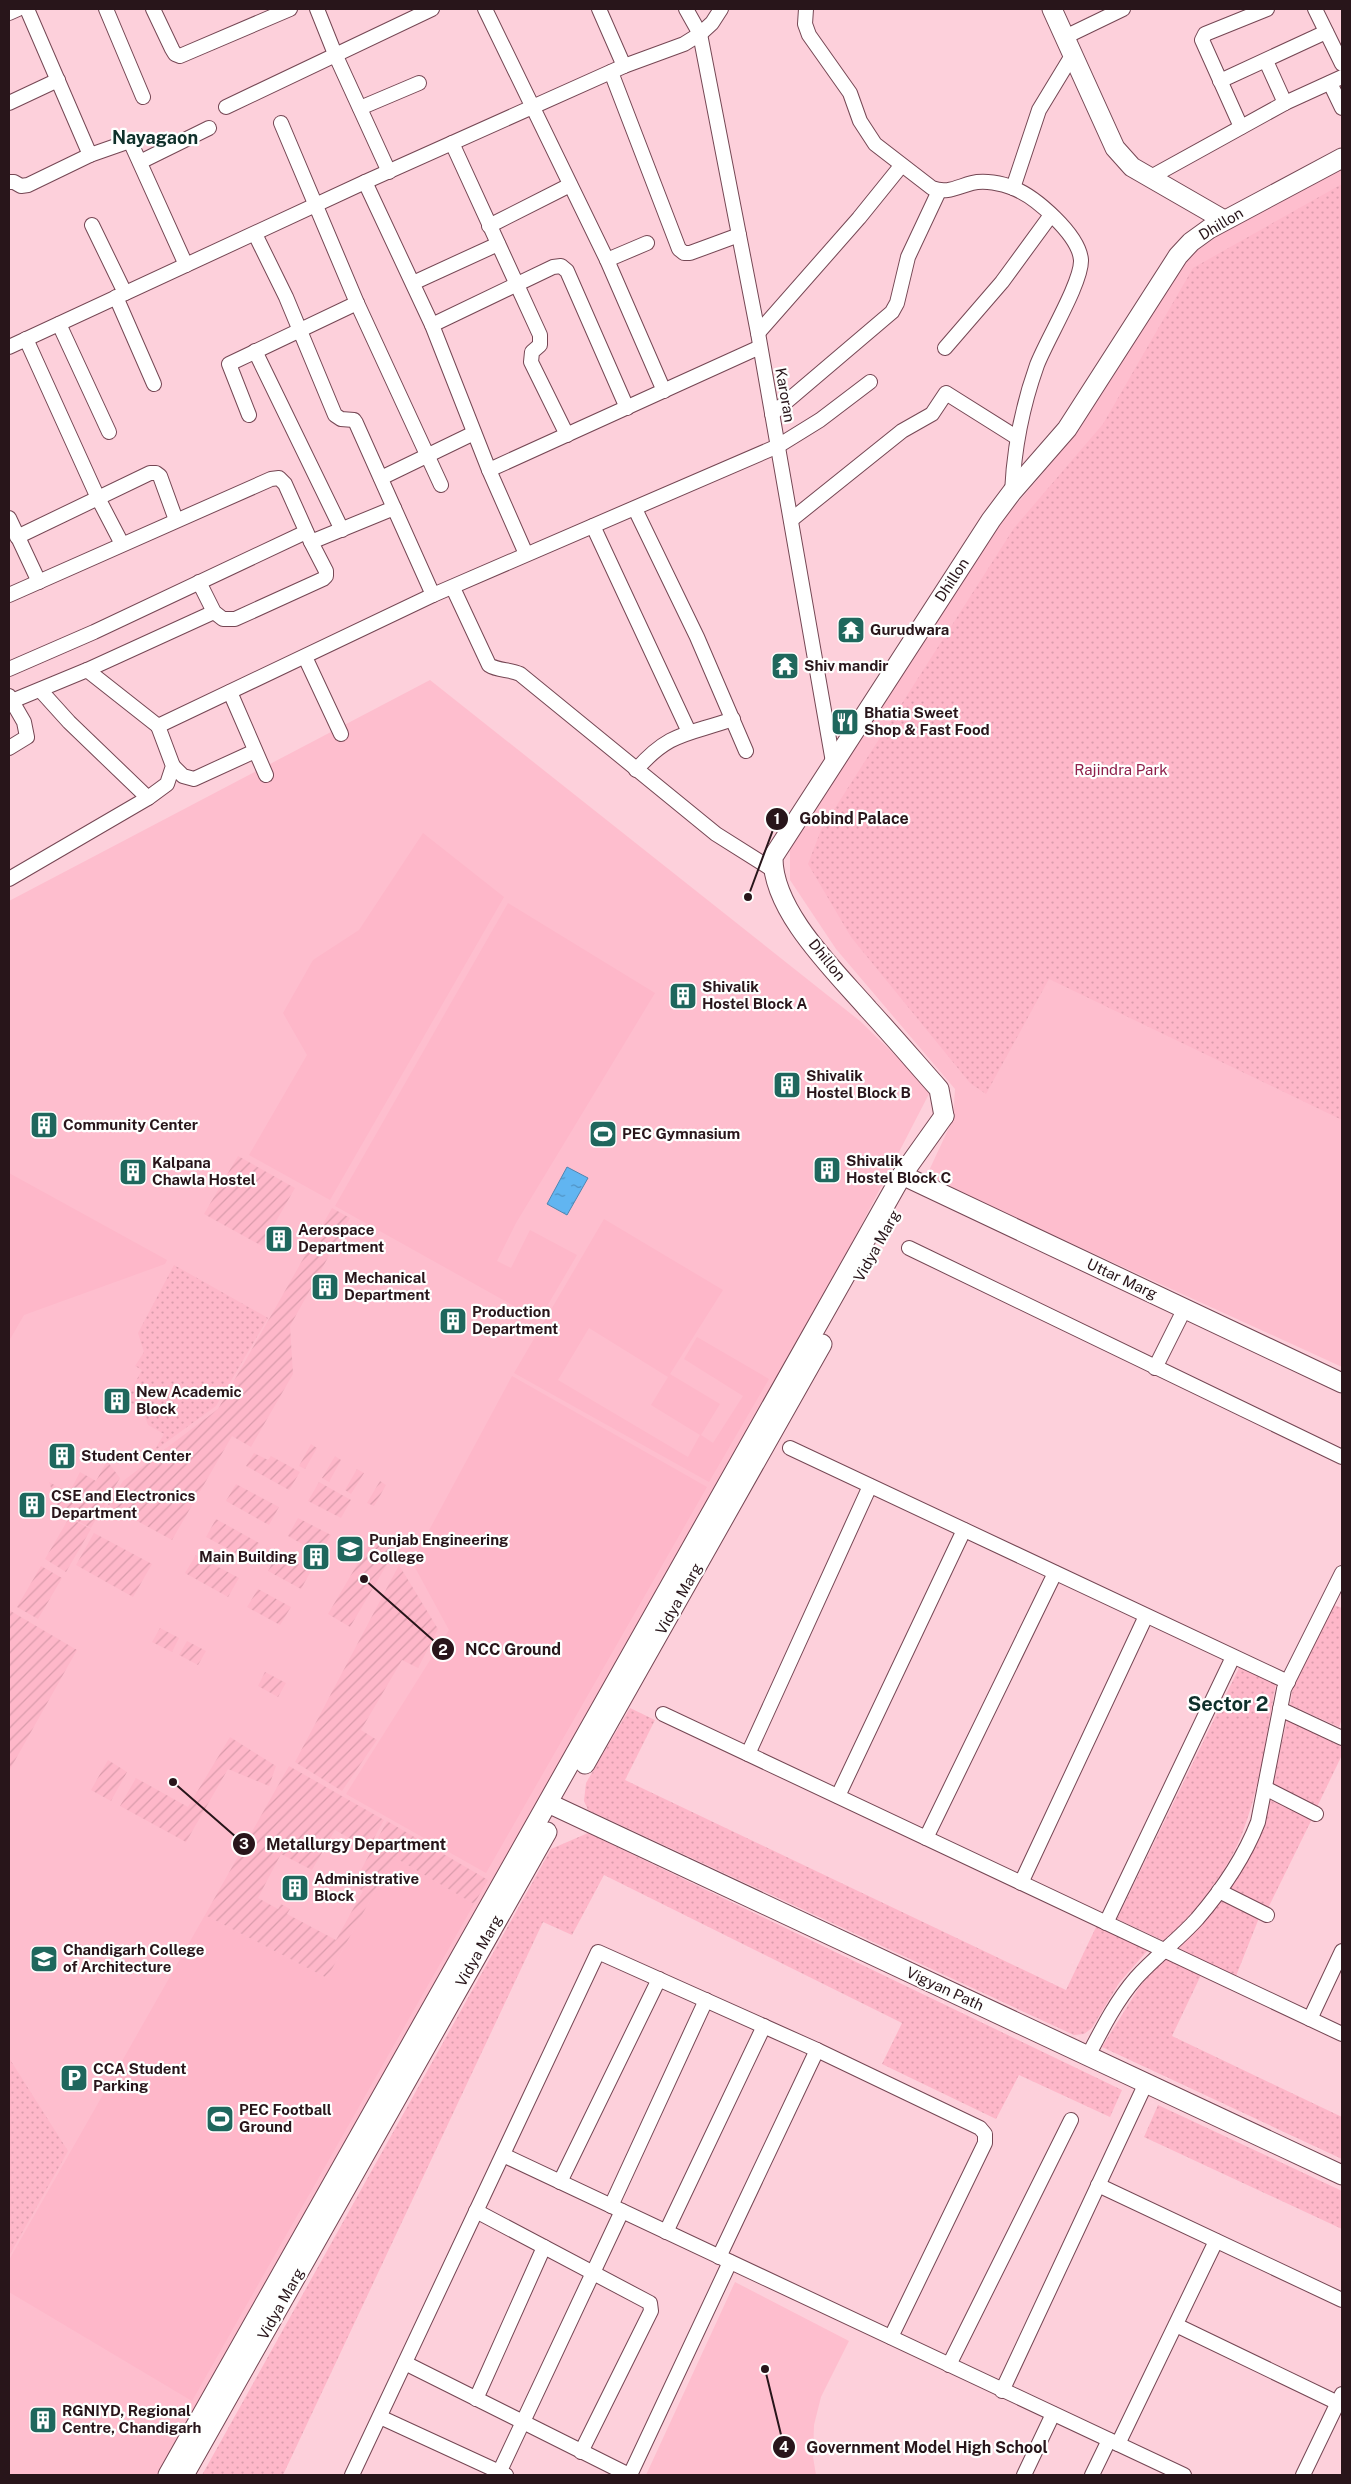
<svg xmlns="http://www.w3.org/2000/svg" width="1351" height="2484" viewBox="0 0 1351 2484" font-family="'Public Sans',sans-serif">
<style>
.built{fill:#febece}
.grass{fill:#feb7c9;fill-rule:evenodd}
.park{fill:url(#park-dots)}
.garden{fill:url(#garden-furrows)}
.water{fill:url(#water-ripples);stroke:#5085b0}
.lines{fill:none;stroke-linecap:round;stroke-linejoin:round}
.street-casing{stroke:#754754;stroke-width:16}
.secondary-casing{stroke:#754754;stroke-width:21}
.street{stroke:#fff;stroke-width:14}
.secondary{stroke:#fff;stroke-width:19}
.labels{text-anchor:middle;stroke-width:4.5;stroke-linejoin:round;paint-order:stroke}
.street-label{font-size:15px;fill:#28151a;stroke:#fefffe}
.poi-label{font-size:15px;font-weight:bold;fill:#28151a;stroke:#fefffe;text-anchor:start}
.park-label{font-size:15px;fill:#8e1f4b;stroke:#fefffe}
.quarter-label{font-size:18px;font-weight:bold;fill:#0f302b;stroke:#fefffe}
.district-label{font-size:20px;font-weight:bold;fill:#0f302b;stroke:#fefffe}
.leader{fill:none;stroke:#28151a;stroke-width:2}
.callout-dot{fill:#28151a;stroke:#fefffe;stroke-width:2}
.mark-label{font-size:15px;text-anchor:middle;font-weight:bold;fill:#fff}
.callout-label{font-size:16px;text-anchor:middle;font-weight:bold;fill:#28151a;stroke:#fefffe;stroke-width:4.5;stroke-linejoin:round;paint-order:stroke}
</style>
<defs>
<pattern id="park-dots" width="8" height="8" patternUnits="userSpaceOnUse" patternTransform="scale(1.25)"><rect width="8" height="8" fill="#feb7c9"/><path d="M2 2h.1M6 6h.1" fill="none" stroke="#da9cac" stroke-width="1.8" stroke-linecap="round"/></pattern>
<pattern id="garden-furrows" width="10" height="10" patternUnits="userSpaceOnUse" patternTransform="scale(1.25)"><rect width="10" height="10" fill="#feb7c9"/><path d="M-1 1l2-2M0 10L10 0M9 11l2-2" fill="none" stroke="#da9cac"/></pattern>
<pattern id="water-ripples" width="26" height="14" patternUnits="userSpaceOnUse" patternTransform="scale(1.25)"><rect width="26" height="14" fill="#61b5f1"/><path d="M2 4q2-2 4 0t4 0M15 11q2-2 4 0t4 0" fill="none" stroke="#5092c2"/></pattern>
</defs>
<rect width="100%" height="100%" fill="#fdd0db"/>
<g class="built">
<path d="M1342,169V1367L926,1177L953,1119L955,1089L836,949L790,880V849L995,530L1079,430L1181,262L1222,233Z"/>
<path d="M430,680L860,1021L931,1090L723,1493L159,2475H9V901Z"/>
<path d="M735,2282L849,2341L821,2397L814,2425L813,2457L816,2475H646Z"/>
</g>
<g class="grass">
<path d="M423,833L504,897L330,1200L249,1155L307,1055L283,1013L313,960L359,930Z"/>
<path d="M508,903L655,993L516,1223L497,1261L511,1268L530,1230L577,1255L539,1320L335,1206Z"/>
<path d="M9,1173L167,1260L165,1264L24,1315L9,1341Z"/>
<path d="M604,1219L723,1290L670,1374L720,1404L701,1435L713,1443L743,1396L684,1359L697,1337L769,1379L709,1482L514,1373ZM589,1328L668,1377L651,1405L700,1435L688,1457L558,1380Z"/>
<path d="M512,1376L707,1487L486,1873L346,1794L449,1630L412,1562Z"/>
<path d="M394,1857L474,1904L192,2401L9,2292V2260L205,1915L327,1978Z"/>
</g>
<g class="park">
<path d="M1342,184V1120L1049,979L986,1094L970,1083L851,937L808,864L821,830L1014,528L1103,424L1193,268Z"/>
<path d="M174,1265L268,1318L216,1406L154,1451L164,1434L148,1425L143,1411L126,1399L142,1370L135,1366L144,1352L138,1333Z"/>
<path d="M1334,1605L1342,1608V1719L1339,1727L1290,1705L1293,1687Z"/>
<path d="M1240,1666L1276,1683C1267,1732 1261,1784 1243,1831C1230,1869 1194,1915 1164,1941L1117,1919Z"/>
<path d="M630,1708L655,1720L625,1780L1066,1990L1097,1925L1148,1950L1119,1983L1092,2028L1084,2034L1074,2035L588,1810L584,1801L586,1783Z"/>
<path d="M1287,1720L1342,1747V1755L1317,1807L1272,1786Z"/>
<path d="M1269,1795L1313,1817L1268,1908L1228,1888Z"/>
<path d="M588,1833L1122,2090L1110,2117L1019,2075L996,2119L882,2064L902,2023L604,1875L572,1935L543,1922L283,2475H202L551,1849Z"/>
<path d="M1219,1899L1259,1918L1236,1976L1176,1949Z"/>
<path d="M1165,1957L1201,1975L1172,2036L1342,2117V2159L1102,2047L1140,1986Z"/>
<path d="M9,2058L68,2151L9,2256Z"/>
<path d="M1158,2105L1342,2191V2229L1144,2137Z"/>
</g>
<g class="garden">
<path d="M238,1156L295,1188L262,1246L204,1214Z"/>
<path d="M332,1208L350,1218L290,1326L293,1374L251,1447L232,1436L172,1540L108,1505L123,1481L218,1409Z"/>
<path d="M311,1444L317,1448L305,1469L299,1466Z"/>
<path d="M254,1453L268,1460L271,1456L300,1472L289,1490L246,1466Z"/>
<path d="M335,1456L341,1460L329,1482L322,1478Z"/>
<path d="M107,1461L120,1478L91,1528L60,1512L49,1482L69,1493L80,1472L96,1481Z"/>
<path d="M357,1469L364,1473L351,1494L345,1490Z"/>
<path d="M380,1481L386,1485L374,1506L367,1503Z"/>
<path d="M319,1482L351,1500L341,1518L308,1501Z"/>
<path d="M236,1484L279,1507L269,1525L226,1501Z"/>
<path d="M69,1518L91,1529L66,1572L45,1559Z"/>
<path d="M298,1518L331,1535L320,1554L288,1536Z"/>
<path d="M216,1519L259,1543L249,1560L206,1537Z"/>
<path d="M377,1531L399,1544L350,1627L328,1614Z"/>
<path d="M94,1533L152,1564L133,1597L76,1565Z"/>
<path d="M278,1553L311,1571L301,1589L268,1571Z"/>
<path d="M196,1555L239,1578L228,1597L185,1573Z"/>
<path d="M399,1565L438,1629L418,1668L402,1660L361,1730L377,1740L342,1791L295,1762Z"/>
<path d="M41,1566L62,1578L38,1619L17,1607Z"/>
<path d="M258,1589L291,1607L280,1625L247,1607Z"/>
<path d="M9,1610L77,1650L9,1771Z"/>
<path d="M160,1628L179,1638L172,1652L152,1642Z"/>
<path d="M187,1641L206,1651L198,1665L179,1655Z"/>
<path d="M265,1672L286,1683L278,1697L258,1686Z"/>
<path d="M230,1737L276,1766L269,1786L228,1769L186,1842L120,1806L136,1778L188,1807Z"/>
<path d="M108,1760L127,1772L111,1801L91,1790Z"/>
<path d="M289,1766L384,1820L368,1849L335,1830L312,1870L281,1854L258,1898L278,1909L281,1904L290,1909L287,1914L336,1940L363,1891L353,1885L387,1821L488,1880L474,1904L394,1857L327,1978L205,1915Z"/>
</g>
<path class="water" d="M567,1167L588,1178L567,1215L547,1204Z"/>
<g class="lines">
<defs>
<g id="street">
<path d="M27,9L90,155L130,141L186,265"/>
<path d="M106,9L143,97"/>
<path d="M153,9L172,49L175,54L180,56L290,9"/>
<path d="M317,9L335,54L389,172"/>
<path d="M485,9L607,260"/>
<path d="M599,9L624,66"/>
<path d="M686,9L700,34L758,333L833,762"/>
<path d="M806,9L805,24L809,35L850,93L860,121L875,144L932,188C947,194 957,187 972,183C984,180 1002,183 1013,188C1036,197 1079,235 1081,260C1082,282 1046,341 1037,365C1022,407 1014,448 1012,492"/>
<path d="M1315,9L1342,64"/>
<path d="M9,13L18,9"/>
<path d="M1065,37L1123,9"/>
<path d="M1266,61L1285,103"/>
<path d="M611,72L679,249L684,253H690L739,235"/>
<path d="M1220,81L1326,32"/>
<path d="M1330,83L1342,108"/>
<path d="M9,103L58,80"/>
<path d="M226,107L432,9"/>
<path d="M360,108L419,83"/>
<path d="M281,123L357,303L441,485"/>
<path d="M1241,127L1202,40L1205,34L1267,9"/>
<path d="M452,143L540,335V345L532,352L531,362L567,435"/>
<path d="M140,162L209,128"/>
<path d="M1151,177L1285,103L1342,77"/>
<path d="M9,182H14L21,186L28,185L90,155"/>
<path d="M365,182L432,325L489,470L526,554"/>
<path d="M1013,188L1039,110L1073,54"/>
<path d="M92,225L125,293"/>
<path d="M489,226L570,185"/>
<path d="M255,234L286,297L335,415L341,419L354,420L356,423L394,508"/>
<path d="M647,243L607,260L664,391"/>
<path d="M413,283L498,244"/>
<path d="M116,297L154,384"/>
<path d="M59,324L109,432"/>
<path d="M432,325L553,267L561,266L567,271L627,408"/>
<path d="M758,333L859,218L901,166"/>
<path d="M26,339L98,498L122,544"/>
<path d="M9,347L365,182L624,66L684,44L700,34L712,23L721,9"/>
<path d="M945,348L1002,282L1051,215"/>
<path d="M255,351L342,530"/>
<path d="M772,414L892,312L897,303L908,257L939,191"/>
<path d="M249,415L229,364L357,303"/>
<path d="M489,470L760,347"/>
<path d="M381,478L474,433"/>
<path d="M635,509L697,637L746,751"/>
<path d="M9,518L39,582"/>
<path d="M791,520L902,431L932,414L946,393L1016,437"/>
<path d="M593,526L689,732"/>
<path d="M17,537L150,473H156L160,476L176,520"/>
<path d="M199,582L214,612L223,619H235L323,579L326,576V571L311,542"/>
<path d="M453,588L489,665C498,671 510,669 520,674L716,834L773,870"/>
<path d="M9,595L271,479L279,478L285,484L311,542L394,508L433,595L778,446L820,420L870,382"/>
<path d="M305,657L341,734"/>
<path d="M9,669L94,632L306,532"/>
<path d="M87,670L214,612"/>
<path d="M41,691L69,722L148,798"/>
<path d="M230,692L266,775"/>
<path d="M9,696L24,722L27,737L9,748"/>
<path d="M12,701L87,670L158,726L433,595"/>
<path d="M173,766L183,776L194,779L255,751"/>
<path d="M636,770C670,731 688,735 733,719"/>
<path d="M9,879L148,798L167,784L173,766L158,726"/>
<path d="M909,1248L1342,1457"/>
<path d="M1155,1368L1185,1308"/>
<path d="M790,1448L1288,1682"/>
<path d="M1280,1709L1342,1738"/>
<path d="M663,1714L1342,2034"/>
<path d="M748,1754L870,1486"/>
<path d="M1265,1788L1316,1814"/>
<path d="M838,1796L964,1530"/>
<path d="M926,1838L1055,1573"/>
<path d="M1021,1883L1146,1616"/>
<path d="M1219,1891L1267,1915"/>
<path d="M1106,1923L1233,1657"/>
<path d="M1310,2019L1342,1951"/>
<path d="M1088,2056C1102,2029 1116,2001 1136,1978C1155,1957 1178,1940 1197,1919C1222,1890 1244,1858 1258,1822L1284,1689L1342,1573"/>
<path d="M503,2155L1184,2475"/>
<path d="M560,2182L659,1979"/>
<path d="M1098,2185L1342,2300"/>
<path d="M611,2206L706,2000"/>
<path d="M476,2211L650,2303L651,2311L581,2452"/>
<path d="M666,2232L764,2026"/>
<path d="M719,2257L817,2050"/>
<path d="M1176,2325L1338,2403"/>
<path d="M405,2363L629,2475"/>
<path d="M949,2365L1071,2120"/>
<path d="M1002,2391L1146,2083"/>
<path d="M476,2399L544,2247"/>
<path d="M380,2417L506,2475"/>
<path d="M1118,2444L1216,2241"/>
<path d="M352,2475L598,1952L817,2050L980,2128L985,2134V2143L891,2337"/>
<path d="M498,2475L622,2211"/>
<path d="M630,2475L730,2262"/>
<path d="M1024,2475L1053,2414"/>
<path d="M1092,2475L1109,2440"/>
<path d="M1303,2475L1342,2394"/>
</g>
<g id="secondary">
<path d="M1052,9L1115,148L1132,167L1224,220"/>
<path d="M944,1116L939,1089C915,1062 892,1035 868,1009C835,971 772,911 773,857L991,520L1012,492L1067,429L1178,256L1191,242L1209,229L1342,158"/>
<path d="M902,1175L1342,1383"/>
<path d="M585,1764L822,1344"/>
<path d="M548,1803L1342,2175"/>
<path d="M168,2475L902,1175L944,1116"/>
<path d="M184,2475L547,1832"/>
</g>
</defs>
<use href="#street" class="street-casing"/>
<use href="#secondary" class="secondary-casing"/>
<use href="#street" class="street"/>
<use href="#secondary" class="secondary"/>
</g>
<defs>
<symbol id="temple-square" viewBox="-11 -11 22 22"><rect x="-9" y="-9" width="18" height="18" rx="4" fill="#1f675d" stroke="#fefffe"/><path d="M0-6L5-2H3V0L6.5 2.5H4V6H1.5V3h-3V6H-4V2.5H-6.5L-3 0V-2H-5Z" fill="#fff"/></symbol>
<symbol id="restaurant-square" viewBox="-11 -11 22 22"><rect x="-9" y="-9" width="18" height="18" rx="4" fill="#1f675d" stroke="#fefffe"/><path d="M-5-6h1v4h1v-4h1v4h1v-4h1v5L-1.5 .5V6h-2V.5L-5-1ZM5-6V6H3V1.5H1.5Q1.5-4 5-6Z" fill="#fff"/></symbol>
<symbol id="building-square" viewBox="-11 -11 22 22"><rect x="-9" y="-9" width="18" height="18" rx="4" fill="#1f675d" stroke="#fefffe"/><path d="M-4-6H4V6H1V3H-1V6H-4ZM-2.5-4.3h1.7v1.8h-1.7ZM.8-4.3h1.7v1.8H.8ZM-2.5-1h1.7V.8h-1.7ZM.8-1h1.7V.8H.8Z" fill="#fff"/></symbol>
<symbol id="stadium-square" viewBox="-11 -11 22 22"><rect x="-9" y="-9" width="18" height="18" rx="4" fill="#1f675d" stroke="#fefffe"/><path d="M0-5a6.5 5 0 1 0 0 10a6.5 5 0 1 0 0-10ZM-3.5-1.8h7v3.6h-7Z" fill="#fff"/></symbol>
<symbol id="university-square" viewBox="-11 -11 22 22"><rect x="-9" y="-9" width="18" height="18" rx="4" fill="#1f675d" stroke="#fefffe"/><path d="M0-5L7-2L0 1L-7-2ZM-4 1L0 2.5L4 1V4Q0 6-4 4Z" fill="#fff"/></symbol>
<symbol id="parking-square" viewBox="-11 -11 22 22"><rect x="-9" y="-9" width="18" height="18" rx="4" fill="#1f675d" stroke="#fefffe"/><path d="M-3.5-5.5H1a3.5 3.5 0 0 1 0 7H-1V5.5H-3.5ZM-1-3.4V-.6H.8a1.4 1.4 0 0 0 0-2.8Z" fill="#fff"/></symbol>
</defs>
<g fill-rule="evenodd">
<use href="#temple-square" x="835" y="614" width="32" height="32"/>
<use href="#temple-square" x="769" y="650" width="32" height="32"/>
<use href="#restaurant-square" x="829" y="706" width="32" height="32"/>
<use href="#building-square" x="667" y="980" width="32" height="32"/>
<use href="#building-square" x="771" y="1069" width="32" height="32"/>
<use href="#building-square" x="28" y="1109" width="32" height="32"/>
<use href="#stadium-square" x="587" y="1118" width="32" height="32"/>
<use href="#building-square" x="811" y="1154" width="32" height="32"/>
<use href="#building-square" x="117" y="1156" width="32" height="32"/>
<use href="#building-square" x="263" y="1223" width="32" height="32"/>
<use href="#building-square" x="309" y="1271" width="32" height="32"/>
<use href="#building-square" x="437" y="1305" width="32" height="32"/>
<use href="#building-square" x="101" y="1385" width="32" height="32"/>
<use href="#building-square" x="46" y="1440" width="32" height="32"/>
<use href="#building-square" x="16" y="1489" width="32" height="32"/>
<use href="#university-square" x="334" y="1533" width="32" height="32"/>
<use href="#building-square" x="300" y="1541" width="32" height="32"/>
<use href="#building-square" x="279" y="1872" width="32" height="32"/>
<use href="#university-square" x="28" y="1943" width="32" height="32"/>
<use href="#parking-square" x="58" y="2062" width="32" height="32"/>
<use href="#stadium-square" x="204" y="2103" width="32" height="32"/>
<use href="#building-square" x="27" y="2404" width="32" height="32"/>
</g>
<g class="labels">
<g class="street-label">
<text transform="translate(1221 224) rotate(-31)" y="5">Dhillon</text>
<text transform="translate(785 395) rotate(80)" y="5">Karoran</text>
<text transform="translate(952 580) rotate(-57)" y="5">Dhillon</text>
<text transform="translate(827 960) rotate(51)" y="5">Dhillon</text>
<text transform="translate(877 1246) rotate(-61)" y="5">Vidya Marg</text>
<text transform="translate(1122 1279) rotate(25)" y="5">Uttar Marg</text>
<text transform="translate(679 1599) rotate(-61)" y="5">Vidya Marg</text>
<text transform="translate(479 1951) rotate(-61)" y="5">Vidya Marg</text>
<text transform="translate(945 1989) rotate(25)" y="5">Vigyan Path</text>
<text transform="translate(281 2304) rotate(-61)" y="5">Vidya Marg</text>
</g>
<g class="poi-label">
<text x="870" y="635">Gurudwara</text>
<text x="804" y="671">Shiv mandir</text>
<text x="864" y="718">Bhatia Sweet<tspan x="864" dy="17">Shop &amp; Fast Food</tspan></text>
<text x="702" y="992">Shivalik<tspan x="702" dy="17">Hostel Block A</tspan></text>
<text x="806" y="1081">Shivalik<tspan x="806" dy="17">Hostel Block B</tspan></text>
<text x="63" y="1130">Community Center</text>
<text x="622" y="1139">PEC Gymnasium</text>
<text x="846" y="1166">Shivalik<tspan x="846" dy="17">Hostel Block C</tspan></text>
<text x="152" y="1168">Kalpana<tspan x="152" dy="17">Chawla Hostel</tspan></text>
<text x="298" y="1235">Aerospace<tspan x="298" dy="17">Department</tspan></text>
<text x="344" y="1283">Mechanical<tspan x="344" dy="17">Department</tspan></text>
<text x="472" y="1317">Production<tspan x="472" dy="17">Department</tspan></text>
<text x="136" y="1397">New Academic<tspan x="136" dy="17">Block</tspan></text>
<text x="81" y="1461">Student Center</text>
<text x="51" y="1501">CSE and Electronics<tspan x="51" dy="17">Department</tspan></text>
<text x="369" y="1545">Punjab Engineering<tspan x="369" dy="17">College</tspan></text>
<text x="297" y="1562" text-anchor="end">Main Building</text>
<text x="314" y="1884">Administrative<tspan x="314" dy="17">Block</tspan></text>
<text x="63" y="1955">Chandigarh College<tspan x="63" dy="17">of Architecture</tspan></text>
<text x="93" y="2074">CCA Student<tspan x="93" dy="17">Parking</tspan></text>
<text x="239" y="2115">PEC Football<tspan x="239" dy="17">Ground</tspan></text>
<text x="62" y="2416">RGNIYD, Regional<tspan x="62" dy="17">Centre, Chandigarh</tspan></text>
</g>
<g class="park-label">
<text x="1121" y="775">Rajindra Park</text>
</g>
<g class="quarter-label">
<text x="155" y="144">Nayagaon</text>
</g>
<g class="district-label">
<text x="1228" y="1711">Sector 2</text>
</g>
</g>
<path class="leader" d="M748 897L777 819M364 1579L443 1649M173 1782L244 1844M765 2369L784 2447"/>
<g class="callout-dot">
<circle cx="748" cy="897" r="5"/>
<circle cx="364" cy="1579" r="5"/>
<circle cx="173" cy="1782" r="5"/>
<circle cx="765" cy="2369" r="5"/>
<circle cx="777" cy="819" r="12"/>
<circle cx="443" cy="1649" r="12"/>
<circle cx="244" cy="1844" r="12"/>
<circle cx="784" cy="2447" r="12"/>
</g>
<g class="mark-label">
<text x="777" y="824">1</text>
<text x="443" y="1655">2</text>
<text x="244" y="1849">3</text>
<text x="784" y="2452">4</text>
</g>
<g class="callout-label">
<text x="854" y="824">Gobind Palace</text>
<text x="513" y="1655">NCC Ground</text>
<text x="356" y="1850">Metallurgy Department</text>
<text x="927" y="2453">Government Model High School</text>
</g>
<rect width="1351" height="2484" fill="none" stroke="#28151a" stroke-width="20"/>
</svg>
